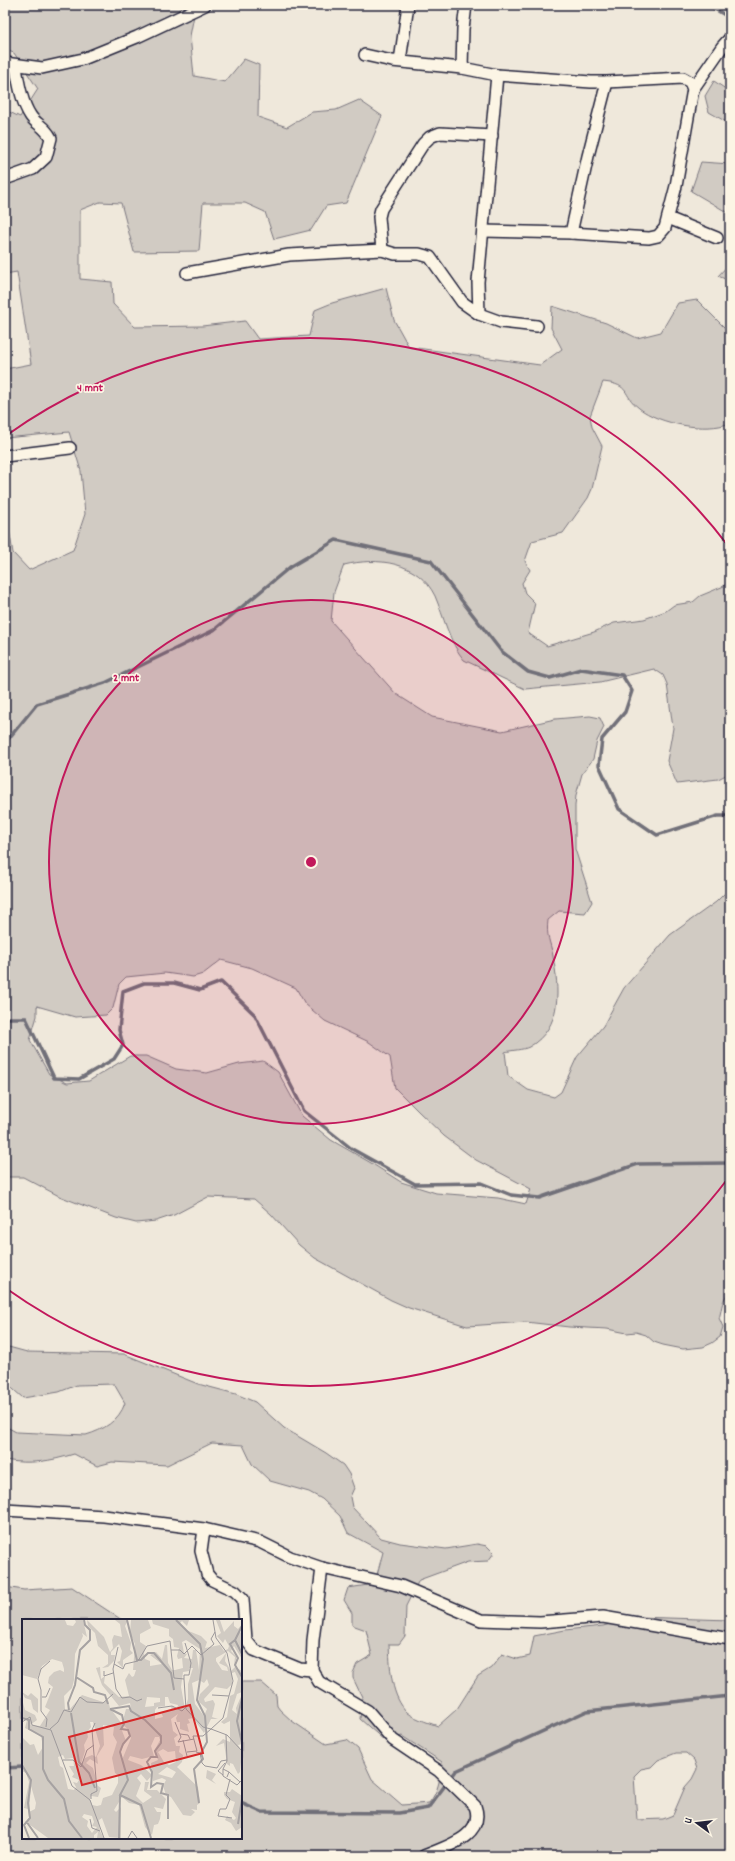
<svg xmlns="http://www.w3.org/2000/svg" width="735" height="1861" viewBox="0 0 735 1861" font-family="Dekko,sans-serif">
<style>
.green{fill:#d1cbc3;stroke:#7a767f;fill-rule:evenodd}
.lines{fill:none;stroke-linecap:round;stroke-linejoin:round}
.stream{stroke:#716f79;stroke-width:3.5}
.minor-casing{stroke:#22223b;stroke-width:14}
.minor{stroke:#fcf5e5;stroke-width:11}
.ring{fill:none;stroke:#c2185b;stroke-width:2}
.inset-river{fill:none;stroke:#a6a2a2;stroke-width:2}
.inset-road{fill:none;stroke:#9d999b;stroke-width:1}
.view{fill:#d62828;fill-opacity:0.15;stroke:#d62828;stroke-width:2}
.inset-edge{fill:none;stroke:#22223b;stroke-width:2}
.centre{fill:#c2185b;stroke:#fcf5e5;stroke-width:2}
.ring-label{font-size:12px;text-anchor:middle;font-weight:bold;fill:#c2185b;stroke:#fcf5e5;stroke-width:3.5;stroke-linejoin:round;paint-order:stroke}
</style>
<rect width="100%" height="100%" fill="#efe8db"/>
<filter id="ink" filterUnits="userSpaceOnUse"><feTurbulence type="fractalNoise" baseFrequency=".025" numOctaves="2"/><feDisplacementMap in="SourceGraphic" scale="8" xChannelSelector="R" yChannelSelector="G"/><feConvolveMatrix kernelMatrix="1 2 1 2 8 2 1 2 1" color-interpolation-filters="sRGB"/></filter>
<g filter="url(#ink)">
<g class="green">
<path d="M5,5H196L190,36L194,76L225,82L244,59L259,65L258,117L287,127L312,112L336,110L359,100L382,116L346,203L326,206L311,230L274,239L265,212L245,203H203L199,251L134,252L121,203L100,202L80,210V279L112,282L113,304L135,327L202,326L245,321L258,339L309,336L315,310L332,303L386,288L394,320L409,347L540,365L562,349L551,328L552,306L606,323L637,338L661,332L678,303L697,300L730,333V423C706,433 659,424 639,408C621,394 632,385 603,382L590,416L592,427L602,446L592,489L588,498L563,533L532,541L525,561L530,570L522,583L525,593L535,603L528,633L547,646L594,632L614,623L644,619L666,611L674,605L693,602L700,596L724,586L730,579V773L718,779L677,784L667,761L673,728L667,684L663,675L654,669L600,682L525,689L464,660C449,642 444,617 435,596C418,561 377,557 344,565L334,592L331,621L396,694L432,717L502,731L555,719L590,716L600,718L604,727L597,741L593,759L582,774L576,795L575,806V849L592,902L585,913L559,911L548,920C546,937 550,940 553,956C559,989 563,1027 529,1047C523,1050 512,1050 505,1052L508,1076L528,1090L554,1097L561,1092L577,1057L603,1026L624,988L670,935L716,902L730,888V1297L727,1295C721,1302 722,1310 719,1318L723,1327L720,1337L712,1343L703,1347L683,1349L663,1345L654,1342L646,1335L636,1332L627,1333L607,1329L569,1327L526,1322L467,1326L409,1308L391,1300L315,1258L299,1245L271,1214L254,1199L208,1197L174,1215L156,1221L136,1223L116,1218L59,1196L23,1177H5V1058H9V1043L5,1039V529H9L13,553L29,570L73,550L85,514L81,471L69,432L5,438V369L31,364L17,272L5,274V110L20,117L38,89L14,53L5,50ZM221,960L252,968L296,988L305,1004L325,1021L369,1042L390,1057L395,1088L418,1111L444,1136L476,1160L531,1189L526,1204L498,1198L436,1193L401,1182L371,1163L331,1140L302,1116L278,1072L263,1061L239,1064L207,1073L176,1069L146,1056H130L89,1081L67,1083L49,1074L30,1040L37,1016V1006L75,1017L106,1015L113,1008L119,984L126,977L165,973L193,977L203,974Z"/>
<path d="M714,81L730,92V124L709,112L705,96Z"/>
<path d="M701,162L730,164V214L691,191Z"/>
<path d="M730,263V281L718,276Z"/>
<path d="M5,1346L27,1352L124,1354L198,1384L236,1394L255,1402L284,1428L326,1453L343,1465L349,1474L354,1488L350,1497L352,1507L381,1538L400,1543L446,1549L477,1544L487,1546L494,1553L488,1561L468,1562L419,1580L406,1606L405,1636L399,1644H389C390,1665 390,1692 405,1710C412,1718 427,1722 438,1726L457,1709L478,1676L491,1668L502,1654L517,1659L530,1656L534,1636L565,1630L603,1626L637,1617L730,1620V1856H5V1587L24,1590L72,1587L122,1620H23V1838H241V1682H261L276,1695L277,1706L280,1710L292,1721L326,1744L347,1740L358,1749L372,1779L402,1805L429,1803C439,1791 440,1778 442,1762L402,1736L385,1741L360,1719L362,1697L353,1678V1673L357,1664L372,1655L366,1630L352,1625V1613L344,1600L348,1588L368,1585L374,1586L383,1552L348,1533L340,1516L322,1499L309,1492L270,1481L252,1464L243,1445L212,1443L167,1465L112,1462L97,1466L74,1454C51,1461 29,1465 5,1460V1426L16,1432L86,1435C103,1430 119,1421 125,1403L114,1384L77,1385L59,1392L23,1398L5,1382ZM676,1753H686L694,1760L697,1769L692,1779L685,1787L673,1815L663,1819L637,1820L634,1776L641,1769L651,1767L658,1760Z"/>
</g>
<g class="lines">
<g class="stream">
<path d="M708,5L730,18"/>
<path d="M5,743L37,704L105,683L214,630L290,567L336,540L431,561L501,651L528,672L550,678L581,669L622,675L632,691L625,712L602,739L599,765L619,809L657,835L718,816H730"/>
<path d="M5,1018H26L54,1078L79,1079L114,1059L123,1045L119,1030L123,991L144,983H174L200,990L221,982L255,1015L304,1111L352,1149L415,1184L481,1183L511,1195L539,1198L638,1164L730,1163"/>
<path d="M5,1768L23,1767"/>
<path d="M241,1803L261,1812L399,1813L428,1808L456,1771L587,1711L730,1696"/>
</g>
<defs>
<g id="minor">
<path d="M466,5L463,29L462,68L497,75L591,82H607L683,78L690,82L693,89L676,186L665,228L658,236L649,238L571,233L483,231"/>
<path d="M365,55L392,61L462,68"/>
<path d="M400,61L408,5"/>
<path d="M5,63L42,68L83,59L137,37L205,5"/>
<path d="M693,89L722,47L730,38"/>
<path d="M5,179L33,169L46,157L51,138C44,125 35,124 30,115C21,101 18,82 16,66"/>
<path d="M668,218L717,238"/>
<path d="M571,233L588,156L607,82"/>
<path d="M382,250L379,217L381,209L423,144L430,137L440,133L492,136"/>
<path d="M187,273L289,255L382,250L395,254H419L430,257L462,302L479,314L478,282L497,75"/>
<path d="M479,314L501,322L537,326"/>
<path d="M5,456L70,448"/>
<path d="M5,1510L104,1516L204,1529L260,1542L290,1557L322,1568L401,1586L481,1620L540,1622L603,1617L730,1639"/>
<path d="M204,1529L201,1551L207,1574L212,1580L235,1591L243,1599L246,1640L254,1650L300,1669L312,1670L319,1682L368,1711L393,1740L439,1771L475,1806C486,1836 445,1847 424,1856"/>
<path d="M312,1670L313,1640L322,1568"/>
</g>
</defs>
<use href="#minor" class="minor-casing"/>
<use href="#minor" class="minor"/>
</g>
</g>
<circle cx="311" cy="862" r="262" fill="#c2185b" fill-opacity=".12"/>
<g class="ring">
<circle cx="311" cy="862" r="262"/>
<path d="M729 1177A524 524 0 0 1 7 1289M7 435A524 524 0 0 1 729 547"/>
</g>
<g transform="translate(22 1619)">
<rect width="220" height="220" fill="#efe8db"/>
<path d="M0,1H43L45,6L51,7L54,3L53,1H61L65,18L60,14L61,17L53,35L52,61L50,69L42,77L43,90H48L60,76L81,83L86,81L88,89L100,105L104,90H109L108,84L97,87L80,66L74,49L78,48L79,60L83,57L82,64L97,78L107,77L103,61L107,54L110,58L112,57L114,51H111L113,25L108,14L109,1H126L129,9L118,15V23L124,27L122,34L123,40L128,42V47L140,45L128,36L134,33L140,40L143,26H145L146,44L150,51H153L161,49L160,39L156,40L155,37L157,29L152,28L151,20L147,17V10L131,5L130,1H167L165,7L160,2L158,4L164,11L179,17L185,23L183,29L198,26L202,32L206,30L207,27L203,20L201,24L195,17L199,14L194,1H198L202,13L212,2V7L216,10L220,5L216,14L220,13V40L212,27L209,32L215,38L212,46L213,38L206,32L194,39V42L200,51L206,52L205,48L197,44L204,34L203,42L209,52L213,48L220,52V73L215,75L210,91L215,95L214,89L220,75V125L216,126L220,133L218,153L216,155L211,145L208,144V147L205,145L202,124L194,127L201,120L208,123V102L202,105L199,103L205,98L208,77L212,75L216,60L213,53L210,54V65L205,70L193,68L182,80L183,83L191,81L193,85L190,98L196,100H189L182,114L171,99L166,100L168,104L165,105L167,113L158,110V103H155L154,99L156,95L149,100L151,112L156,116L152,119L154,127H158L157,133L161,136L160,143L155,148L176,168L178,184L175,186V191L169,190L173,193L169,197L161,196L149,178L144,176L141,167L144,161L140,159L131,162L129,144L136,141L132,132L138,121L137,118H133L129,127L132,137L120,140L108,137L106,141L119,146L130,156L125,162L119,155L115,159L119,164L114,177L121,184L130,178L122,172L123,163H127L125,171H135L144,180L141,190L132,188L135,193H139L138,200L136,205L132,206L130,216L123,208L117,186L107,184L100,178L92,191L94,193L99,188V219L87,218L80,199L77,201L78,212L82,219H75L76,213L72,216V219H26L4,203L7,199L6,190L2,189L7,163L4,154L0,152V118L8,126L12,125L16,136L21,128L19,117L3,109L5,101L0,99V80L3,91L13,96L15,101L8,106L18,107L28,91L23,88L31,68L26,64L27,58L32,53L38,51L42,53V50L40,43L30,40L20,47L15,60L0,56ZM164,21L178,30L177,51L174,31H171L170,40L162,39L165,35L162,34L160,23ZM167,49H171L170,52L166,65V80L163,90L159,68L161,53L167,52ZM185,60L187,66L178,75L176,82L185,90L182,97L173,85L170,64L177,61L182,64ZM125,78L138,79V83L132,84V87L123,88ZM143,78H146L148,84L156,86L155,89L149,87L150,92L139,93L141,98L133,100V91L135,88L143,87ZM68,103H71L78,127L74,138L70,136L63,139L59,145L63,132L62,126L66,118L65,113L69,108ZM81,106L92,108L91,116L95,123L90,139L93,154L96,156V164L90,176L81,179L79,186L75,187L70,186L68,180L69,177L76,178L79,169L76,167L71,149L64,144L68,140L76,145L75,137L82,126ZM101,106L107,111L109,119L100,141L98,133L104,122L99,109ZM141,130L146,133L153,132L154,143L147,146L142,143L136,133ZM41,136L43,140L51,139L52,147H47L52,155L50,158L57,161L55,164L51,163L54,168L52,171L46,170L41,149L38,147L36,138ZM145,148L154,153L150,159L136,155ZM9,167L14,184L13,190L7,193ZM62,195L70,197L72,203L70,207L75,208L70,214L65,207L66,202L60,198ZM65,1L82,18L88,33L91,29L90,21L92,16L100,18L98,5L93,1H106L103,7L109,24L108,31L111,34L101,41V49L95,43L98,42L100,32L97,25L89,33V36H93L92,42L86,48L80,49L86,45V36L76,27L73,14L66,7ZM0,73L6,77L9,74L16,80V94L11,90L9,81L3,79ZM185,151L194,155L190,161L194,165L184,159ZM210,170L220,177V208L214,212L209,204L203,201L205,197L212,201L214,199L210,193L213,183L205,180L202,176V173H208Z" fill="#d1cbc3" fill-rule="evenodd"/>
<path class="inset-river" d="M105,1L115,41H119L126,34H132L149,54L152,71M154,1L178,25L181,40L175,81L183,97L185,123L179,134L181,140L172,150L177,184M220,7L213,21L220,35M213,21L208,25L216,39L213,46L220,58M54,58L71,69L72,73L83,76L86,85M220,79L215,102L220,124M88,90L100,96L102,105L99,110L106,111L108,117L101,125L98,133L106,161L98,176L119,186L129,219M88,90L107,87L109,92L123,101L139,117V124L133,132L135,138H129L125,143L130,153L129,168L135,164L141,165L139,174L146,176V200M47,91L46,84L53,66L58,31L68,21V11L63,6L62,1M49,94L57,143L67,154L73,169M0,99L7,101V110L21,118V150L26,161L42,180L47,202L60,219M0,146L9,161L6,184L8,199L2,206L7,219M4,202L16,219M216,205L220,180M97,219L98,177"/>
<path class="inset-road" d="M191,1L194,19L205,34L211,62L201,99L189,110L205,116L220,132M96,28L91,50L94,70L100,79L108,78L115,82L120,80M149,31H158L162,35L170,27L179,36L192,25L189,20L193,13M92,45L101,50L103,45L116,42L125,27L148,22L152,59L162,60L164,90L181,108L189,110M82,52V57L91,54M162,60V56H167L169,44L163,24M190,76L207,77M20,78H24L28,69M136,89L150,87L160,92L164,88M0,103L8,98L10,106L29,111L50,167L68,181L82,219M153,103L159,118L156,123L172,120M24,108L25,100L19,92V71L16,60L19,50L28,42M28,110L36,103L42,91L49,93L58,78L65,83L81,84L91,75M158,115L166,116L168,120M204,116L205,142L201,150L207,153L205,158M161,121L165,137M165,133L175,132L171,117H181L189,110M174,133L178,134L180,144L183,147L195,149L199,142L205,141M41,141H51L59,148L65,131L72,126M201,150V157L215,166L220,161M207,153L218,163M201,156L196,152L203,144M208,160L204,176L208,180L204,190H198L196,197L210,199M69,180V175L75,172L70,111L73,104M68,200L70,209L78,212M106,219L110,212L115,219"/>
<path class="view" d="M168,86L181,134L60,166L47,118Z"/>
<rect width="220" height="220" class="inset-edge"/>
</g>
<circle cx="311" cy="862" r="6" class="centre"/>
<g class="ring-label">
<text x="90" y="391">4 mnt</text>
<text x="126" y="681">2 mnt</text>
</g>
<rect width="735" height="1861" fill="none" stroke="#fcf5e5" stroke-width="20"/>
<rect x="10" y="10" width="715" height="1841" fill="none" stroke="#22223b" stroke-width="1.5" filter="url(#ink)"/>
<g transform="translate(697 1823) rotate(285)" stroke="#fcf5e5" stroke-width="3" paint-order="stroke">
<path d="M0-3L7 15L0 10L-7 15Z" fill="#22223b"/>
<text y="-6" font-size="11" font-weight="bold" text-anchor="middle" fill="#22223b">U</text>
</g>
</svg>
